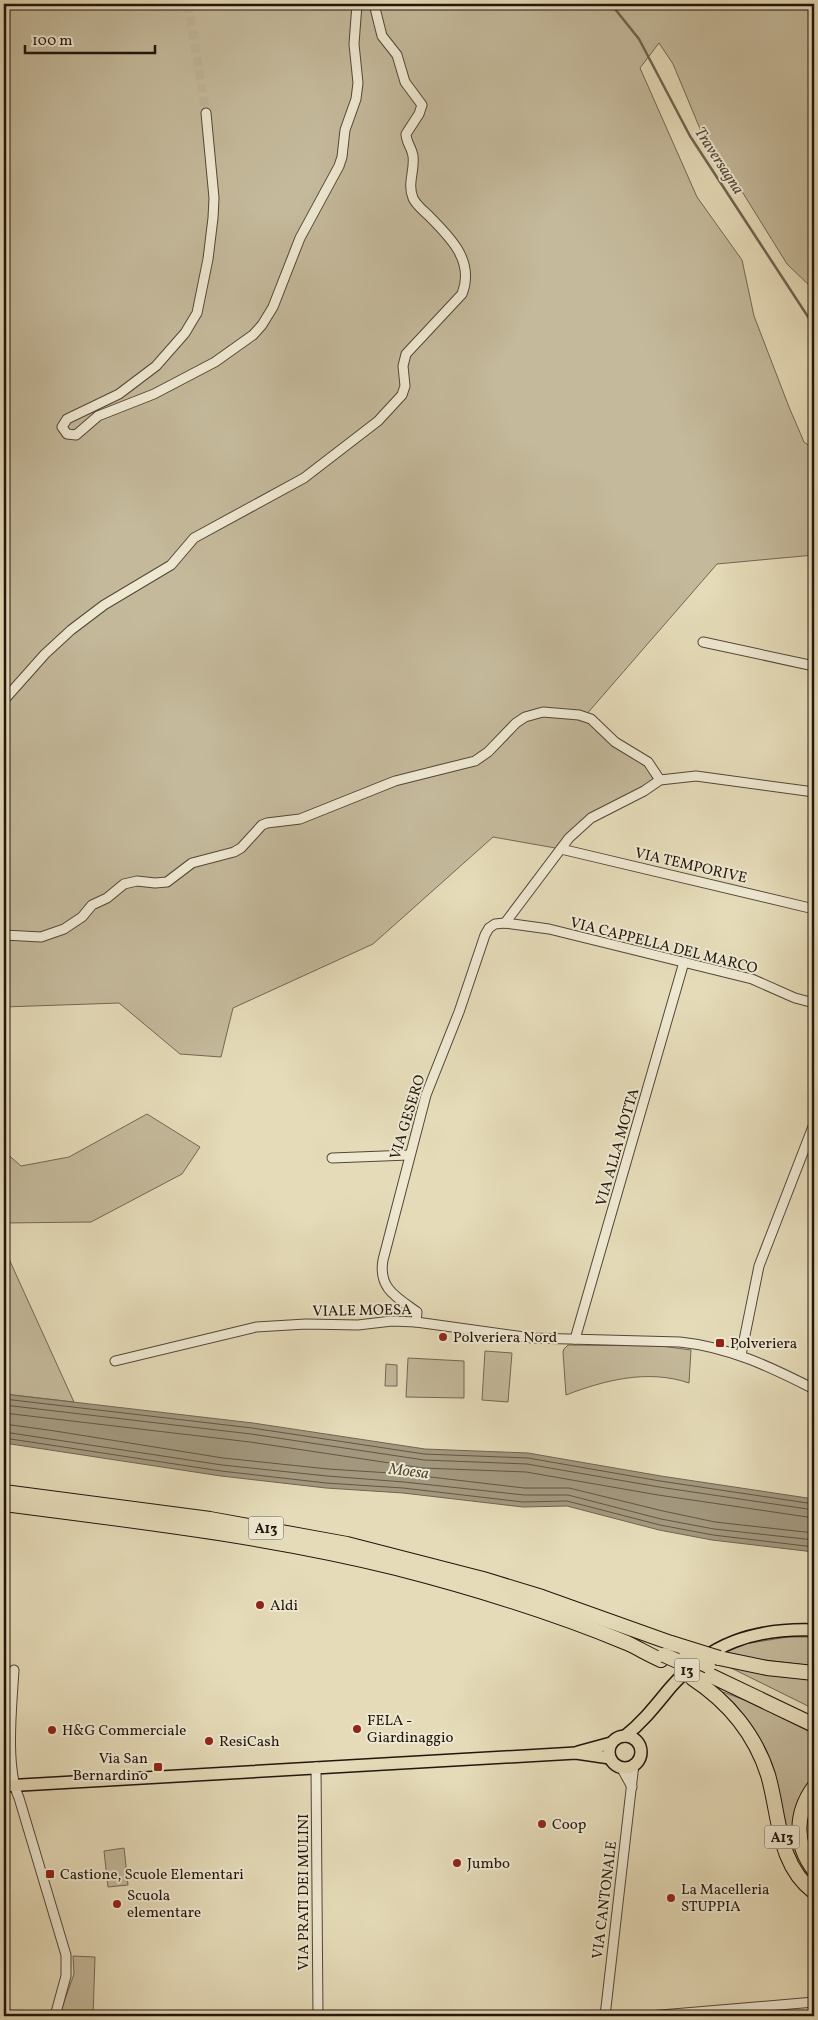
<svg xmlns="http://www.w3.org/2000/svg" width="818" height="2020" viewBox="0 0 818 2020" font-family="Vollkorn,serif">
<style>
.green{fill:#c4b99b;stroke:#736754}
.water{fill:#a3987e;stroke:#6f6450}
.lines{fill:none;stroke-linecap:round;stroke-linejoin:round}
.shore{stroke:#625645;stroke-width:1}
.stream{stroke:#6f6450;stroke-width:2.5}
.minor-tunnel{stroke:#beb396;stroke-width:9;stroke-dasharray:9 4.5;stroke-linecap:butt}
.minor-casing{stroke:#534637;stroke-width:11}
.major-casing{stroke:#22150c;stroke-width:14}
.highway-casing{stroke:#22150c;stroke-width:16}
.minor{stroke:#eee8d1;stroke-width:9}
.major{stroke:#e5dbb8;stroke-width:11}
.highway{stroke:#e5dbb8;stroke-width:14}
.highway-bridge-casing{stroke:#22150c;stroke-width:16;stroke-linecap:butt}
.highway-bridge{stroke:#e5dbb8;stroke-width:14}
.poi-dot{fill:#8f2418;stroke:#eee8d1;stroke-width:2}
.labels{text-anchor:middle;stroke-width:4;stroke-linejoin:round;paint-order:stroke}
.shield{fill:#eee8d1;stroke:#5f5447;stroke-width:1}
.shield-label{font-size:14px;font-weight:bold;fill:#22150c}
.street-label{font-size:15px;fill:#22150c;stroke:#eee8d1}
.poi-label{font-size:15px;fill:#22150c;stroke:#eee8d1;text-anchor:start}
.water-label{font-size:16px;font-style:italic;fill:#56493a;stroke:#eee8d1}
</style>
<rect width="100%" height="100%" fill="#e5dbb8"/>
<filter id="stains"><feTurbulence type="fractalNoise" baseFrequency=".004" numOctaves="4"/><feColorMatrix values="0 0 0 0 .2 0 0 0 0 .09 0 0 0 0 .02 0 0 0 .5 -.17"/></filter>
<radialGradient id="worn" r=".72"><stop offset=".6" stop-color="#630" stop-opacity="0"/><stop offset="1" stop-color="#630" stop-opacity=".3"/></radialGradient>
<g class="green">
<path d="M4,4H814V290L787,264L738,185L711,155L673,64L659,43L640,68L697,197L742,260L754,316L789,407L804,442L814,449V555L717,564L585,716L639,755L660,780L591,818L561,849L493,837L373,944L233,1008L221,1057L180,1054L119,1003L4,1007Z"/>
<path d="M147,1114L200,1147L182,1174L91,1222L4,1223V1151L21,1166L69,1157Z"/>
<path d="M4,1248L74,1402L4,1394Z"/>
<path d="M568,1345L661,1346L691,1350L689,1383C648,1369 605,1380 566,1395L563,1352L564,1349Z"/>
<path d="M485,1351L512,1353L508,1402L482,1400Z"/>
<path d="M408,1358L464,1361V1398L406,1397Z"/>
<path d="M386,1364L397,1365V1386H385Z"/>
<path d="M788,1637H814V1666L757,1659L725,1652L744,1644Z"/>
<path d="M723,1664L814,1677V1709Z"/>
<path d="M723,1692L747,1701L814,1734V1782L800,1803L814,1876V1885L806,1879L791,1853L781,1809L722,1694Z"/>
<path d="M814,1800V1857C803,1840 804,1818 814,1800Z"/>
<path d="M124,1848L128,1885L108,1887L104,1851Z"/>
<path d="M73,1956L95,1957L93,2016H59L74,1974Z"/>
</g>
<path class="water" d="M4,1394L253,1423L425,1449L528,1453L661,1476L814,1499V1552L712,1540L659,1530L567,1506L523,1507L403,1493L326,1488L221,1476L4,1443Z"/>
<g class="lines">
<g class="shore">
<path d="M4,1399L252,1428L424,1454L528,1458L660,1481L814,1504"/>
<path d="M4,1405L251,1434L424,1460L527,1464L659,1487L814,1510"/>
<path d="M4,1413L250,1442L423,1468L526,1472L658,1495L814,1518"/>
<path d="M4,1424L55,1431L223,1458L328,1469L405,1474L524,1488H569L663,1511L715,1522L814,1533"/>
<path d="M4,1432L222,1465L327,1476L404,1482L524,1495H568L661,1519L714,1529L814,1540"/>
<path d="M4,1438L221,1471L326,1483L403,1488L523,1502L567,1501L660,1525L713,1535L814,1547"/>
</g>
<path class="stream" d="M611,4L639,39L690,136L814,326"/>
<path class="minor-tunnel" d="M188,4L206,113"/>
<defs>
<g id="minor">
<path d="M206,113L214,198L213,218L208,259L197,313L185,333L156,366L119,394L67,419L62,427L67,434L76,435L98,416L154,394L215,362L253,335L262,325L273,307L300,238L339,166L342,157L345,130L356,99L358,83L354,44L357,4"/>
<path d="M703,642L814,666"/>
<path d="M4,700L45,654L71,630L104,605L171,565L194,538L304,478L378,421L402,395L405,386L403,366L406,354L462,294C475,261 450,237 428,215C423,210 416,205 413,198C407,184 415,170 413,156C412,148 406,142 406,134L419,114L422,105L405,82L397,55L382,36L374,4"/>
<path d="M561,849L814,909"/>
<path d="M505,923L569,838L591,818L644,791L660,780L696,776L814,792"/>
<path d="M4,935L41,937L64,929L82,917L92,905L107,898L124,884L137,881L155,883L167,882L192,863L234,852L241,848L262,825L267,823L300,819L395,781L475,761L488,752L516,723L525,717L543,712L579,715L591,719L615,742L648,762L660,780"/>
<path d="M332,1158L409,1155"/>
<path d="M416,1322L417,1312C396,1297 378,1288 383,1260L426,1095L459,1012L485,935L489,928L495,924L505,923L549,929L752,979L795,998L814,1003"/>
<path d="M575,1339L684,962"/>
<path d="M741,1355L759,1266L814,1124"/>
<path d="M115,1361L256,1327L306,1324L358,1325L392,1321L416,1322L532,1338L680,1342C729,1347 771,1367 814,1389"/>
<path d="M14,1670C12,1705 5,1767 19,1798L66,1955V1976L55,2016"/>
<path d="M316,1767L318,2016"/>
<path d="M621,1767L632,1787"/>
<path d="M605,2016L634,1764"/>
<path d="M649,2016L814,2002"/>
</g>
<g id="major">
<path d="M625,1736C643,1722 656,1705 670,1688C709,1643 755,1628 814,1630"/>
<circle cx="625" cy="1752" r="16"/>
<path d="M578,1752L611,1743"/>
<path d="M4,1786L576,1753L610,1758"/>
</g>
<g id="highway">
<path d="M4,1492L210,1519L347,1544L483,1579L542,1597L671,1643"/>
<path d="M4,1504C135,1521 267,1536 396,1568C474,1588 552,1612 627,1643C638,1648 649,1655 661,1660"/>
<path d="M719,1658L767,1668L814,1673"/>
<path d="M701,1671L814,1725"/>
<path d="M692,1678C727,1701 755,1734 768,1775C780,1816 777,1864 814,1892"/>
<path d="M814,1787C795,1813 794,1844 814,1870"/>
</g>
</defs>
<use href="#minor" class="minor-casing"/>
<use href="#major" class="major-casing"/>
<use href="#highway" class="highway-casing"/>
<use href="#minor" class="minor"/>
<use href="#major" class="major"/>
<use href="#highway" class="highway"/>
<defs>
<g id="highway-bridge">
<path d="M671,1643L719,1658"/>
<path d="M664,1655L693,1668"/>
<path d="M686,1656L708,1666"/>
</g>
</defs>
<use href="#highway-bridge" class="highway-bridge-casing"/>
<use href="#highway-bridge" class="highway-bridge"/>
</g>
<g class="poi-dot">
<circle cx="443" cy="1337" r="5"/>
<rect x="715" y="1338" width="10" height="10" rx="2.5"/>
<circle cx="260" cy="1605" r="5"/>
<circle cx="357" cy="1729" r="5"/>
<circle cx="52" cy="1730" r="5"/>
<circle cx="209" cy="1741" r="5"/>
<rect x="153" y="1762" width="10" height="10" rx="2.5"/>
<circle cx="542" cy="1824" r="5"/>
<circle cx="457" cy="1863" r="5"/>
<rect x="45" y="1869" width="10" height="10" rx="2.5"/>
<circle cx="671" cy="1898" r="5"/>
<circle cx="117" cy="1904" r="5"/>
</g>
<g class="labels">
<g class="shield">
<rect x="248.5" y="1516.5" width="35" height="23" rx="4"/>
<rect x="674.5" y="1658.5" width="25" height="23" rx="4"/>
<rect x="764.5" y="1825.5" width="35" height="23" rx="4"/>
</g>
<g class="shield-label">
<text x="266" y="1533">A13</text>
<text x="687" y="1675">13</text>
<text x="782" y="1842">A13</text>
</g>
<g class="street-label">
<text transform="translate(691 865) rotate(13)" y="5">VIA TEMPORIVE</text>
<text transform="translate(664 945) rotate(14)" y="5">VIA CAPPELLA DEL MARCO</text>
<text transform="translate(407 1117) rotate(-73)" y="5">VIA GESERO</text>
<text transform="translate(617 1147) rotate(-74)" y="5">VIA ALLA MOTTA</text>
<text transform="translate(362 1310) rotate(-1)" y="5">VIALE MOESA</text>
<text transform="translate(303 1892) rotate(-90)" y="5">VIA PRATI DEI MULINI</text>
<text transform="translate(604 1900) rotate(-83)" y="5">VIA CANTONALE</text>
</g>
<g class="poi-label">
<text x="453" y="1342">Polveriera Nord</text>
<text x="730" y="1348">Polveriera</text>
<text x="270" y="1610">Aldi</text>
<text x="367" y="1725">FELA -<tspan x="367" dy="17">Giardinaggio</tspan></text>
<text x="62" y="1735">H&amp;G Commerciale</text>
<text x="219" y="1746">ResiCash</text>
<text x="148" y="1763" text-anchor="end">Via San<tspan x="148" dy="17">Bernardino</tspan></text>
<text x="552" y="1829">Coop</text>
<text x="467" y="1868">Jumbo</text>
<text x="60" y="1879">Castione, Scuole Elementari</text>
<text x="681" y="1894">La Macelleria<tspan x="681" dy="17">STUPPIA</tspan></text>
<text x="127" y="1900">Scuola<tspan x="127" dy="17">elementare</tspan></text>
</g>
<g class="water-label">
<text transform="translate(720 160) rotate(57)" y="6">Traversagna</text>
<text transform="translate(409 1470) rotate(7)" y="6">Moesa</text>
</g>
</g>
<rect width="818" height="2020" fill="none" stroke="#e5dbb8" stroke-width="20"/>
<rect x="5" y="5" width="808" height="2010" fill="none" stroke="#22150c" stroke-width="2.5"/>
<rect x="10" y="10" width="798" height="2000" fill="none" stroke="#22150c"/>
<path d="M25 45v8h130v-8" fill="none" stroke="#22150c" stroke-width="2.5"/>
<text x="32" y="45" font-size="15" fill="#22150c" stroke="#eee8d1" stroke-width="4" paint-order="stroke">100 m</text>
<rect width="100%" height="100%" filter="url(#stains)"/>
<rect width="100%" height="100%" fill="url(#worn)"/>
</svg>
